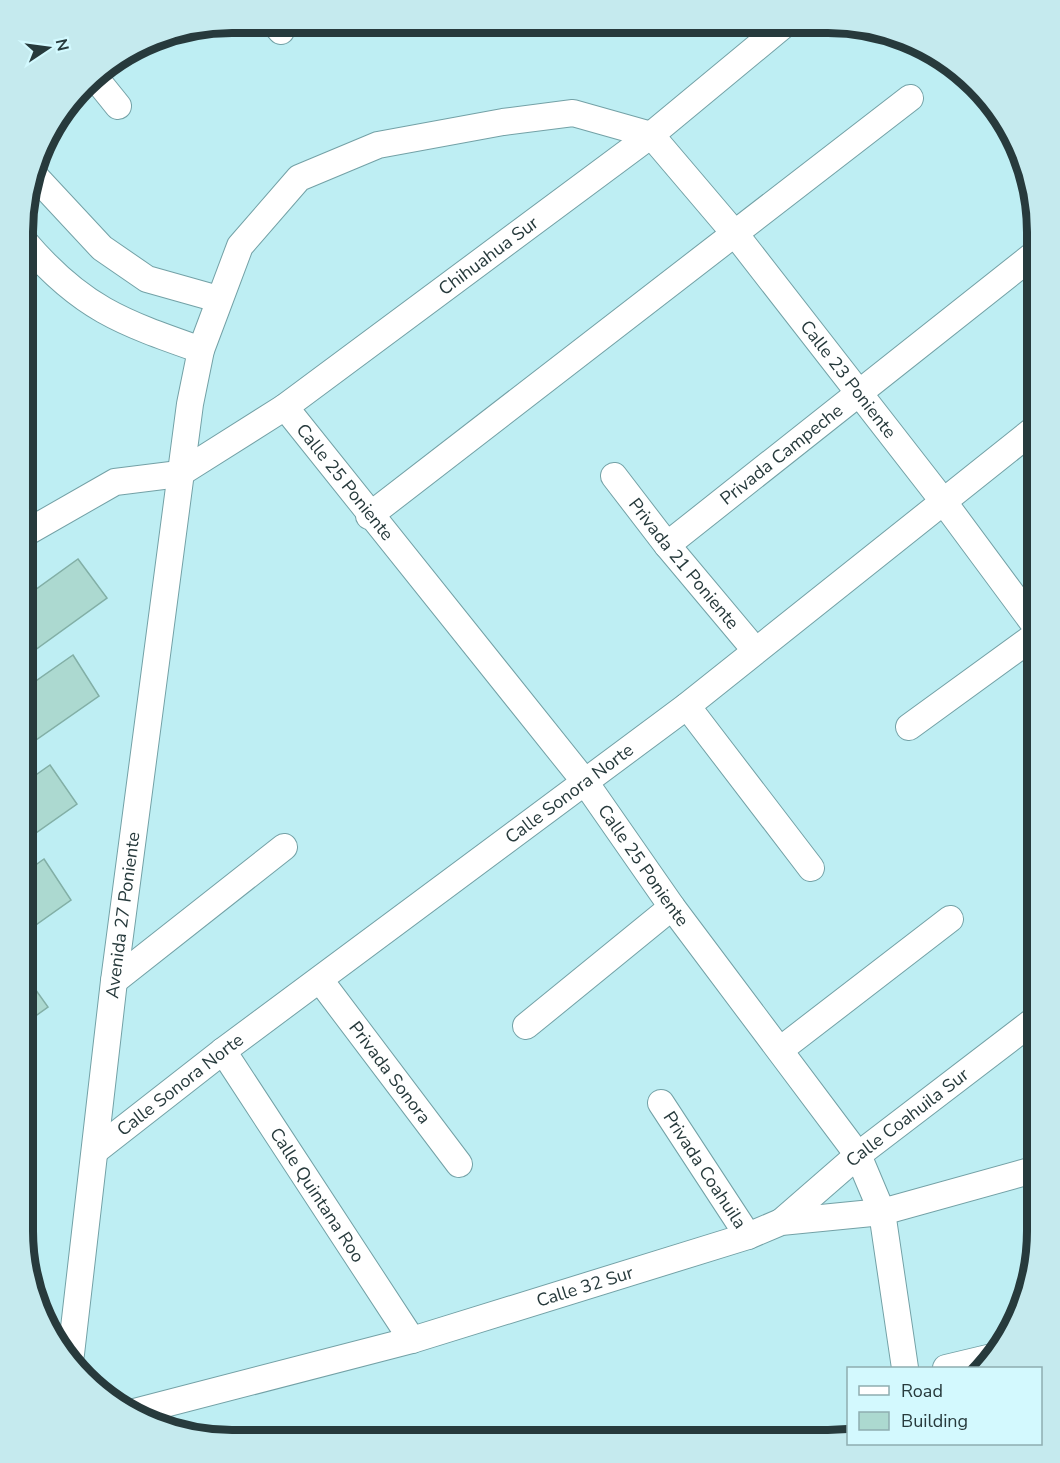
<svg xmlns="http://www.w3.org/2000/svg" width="1060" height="1463" viewBox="0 0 1060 1463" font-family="'Nunito Sans',sans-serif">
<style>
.building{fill:#acd9d0;stroke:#82afa6;stroke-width:1.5}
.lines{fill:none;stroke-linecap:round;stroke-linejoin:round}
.street-casing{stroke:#73a1a6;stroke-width:28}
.street{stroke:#fff;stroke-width:26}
.labels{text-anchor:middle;stroke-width:5;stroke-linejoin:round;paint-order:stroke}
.street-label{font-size:18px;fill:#273a3c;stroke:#d3f9fe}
.rim{fill:none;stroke:#273a3c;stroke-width:8}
</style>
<rect width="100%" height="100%" fill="#beeef3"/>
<g class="building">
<path d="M78,559L107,598L24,658V598Z"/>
<path d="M73,655L99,696L23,749V690Z"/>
<path d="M50,765L77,804L23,842V784Z"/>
<path d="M44,859L71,900L23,934V874Z"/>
<path d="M23,972L48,1007L23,1025Z"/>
</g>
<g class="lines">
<defs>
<g id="street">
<path d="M274,23L281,31"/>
<path d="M93,75L118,106"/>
<path d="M34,175L102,248L147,279L218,299"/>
<path d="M24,241C81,308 121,322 201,350"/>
<path id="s1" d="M285,407L585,782L672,907L858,1155L882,1212L905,1368"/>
<path id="s2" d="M614,476L667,545L755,650"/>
<path d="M369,516L910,98"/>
<path id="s3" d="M24,534L115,482L179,474L285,407L651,135L785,24"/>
<path id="s4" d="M667,545L1037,252"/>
<path d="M687,706L811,868"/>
<path d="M909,727L1037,634"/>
<path id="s5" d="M320,980L459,1164"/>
<path d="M114,981L284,847"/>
<path d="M526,1026L672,907"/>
<path d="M780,1050L950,919"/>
<path id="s6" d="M223,1051L412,1340"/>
<path id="s7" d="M661,1103L748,1236"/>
<path id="s8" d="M95,1151L223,1051L687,706L1037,427"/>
<path id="s9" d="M781,1222L858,1155L1037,1018"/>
<path id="s10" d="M71,1354L114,981L190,404L201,350L240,246L299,178L378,145L503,122L573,113L651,135L736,235L943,501L1037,628"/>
<path d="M946,1368L992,1357"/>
<path id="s11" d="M134,1412L412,1340L748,1236L781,1222L882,1212L1037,1169"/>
</g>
</defs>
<use href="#street" class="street-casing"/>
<use href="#street" class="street"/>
</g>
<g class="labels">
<g class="street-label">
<text dy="6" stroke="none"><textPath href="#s3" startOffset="548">Chihuahua Sur</textPath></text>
<text dy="6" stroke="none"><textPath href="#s10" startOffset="1892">Calle 23 Poniente</textPath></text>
<text dy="6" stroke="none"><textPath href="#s4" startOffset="146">Privada Campeche</textPath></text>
<text dy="6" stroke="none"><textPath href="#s1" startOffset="96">Calle 25 Poniente</textPath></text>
<text dy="6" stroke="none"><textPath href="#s2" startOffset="112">Privada 21 Poniente</textPath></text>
<text dy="6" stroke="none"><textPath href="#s8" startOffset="594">Calle Sonora Norte</textPath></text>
<text dy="6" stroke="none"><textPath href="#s1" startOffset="582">Calle 25 Poniente</textPath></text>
<text dy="6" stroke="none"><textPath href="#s10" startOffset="442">Avenida 27 Poniente</textPath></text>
<text dy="6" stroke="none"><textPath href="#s5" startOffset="116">Privada Sonora</textPath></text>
<text dy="6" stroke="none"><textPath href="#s8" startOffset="108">Calle Sonora Norte</textPath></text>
<text dy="6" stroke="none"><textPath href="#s9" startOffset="164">Calle Coahuila Sur</textPath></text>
<text dy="6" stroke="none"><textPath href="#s7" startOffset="80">Privada Coahuila</textPath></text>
<text dy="6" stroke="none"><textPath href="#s6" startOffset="172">Calle Quintana Roo</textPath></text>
<text dy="6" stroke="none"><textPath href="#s11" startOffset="468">Calle 32 Sur</textPath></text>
</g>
</g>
<path d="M0 0H1060V1463H0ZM232 33H828A199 199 0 0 1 1027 232V1231A199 199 0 0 1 828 1430H232A199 199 0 0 1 33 1231V232A199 199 0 0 1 232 33Z" fill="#c5eaee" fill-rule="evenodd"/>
<path class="rim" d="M232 33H828A199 199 0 0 1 1027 232V1231A199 199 0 0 1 828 1430H232A199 199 0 0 1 33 1231V232A199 199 0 0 1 232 33Z"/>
<rect x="847" y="1367" width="195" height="78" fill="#d3f9fe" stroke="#8eadb0" stroke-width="1.5"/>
<rect x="859" y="1386" width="30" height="9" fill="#ffffff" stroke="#8eadb0" stroke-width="1.5"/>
<text x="901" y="1397" font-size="18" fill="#273a3c">Road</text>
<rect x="859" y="1412" width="30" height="18" fill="#acd9d0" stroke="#8eadb0" stroke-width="1.5"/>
<text x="901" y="1427" font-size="18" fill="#273a3c">Building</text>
<g transform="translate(48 48) rotate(77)" stroke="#d3f9fe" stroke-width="4.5" paint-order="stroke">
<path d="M0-4.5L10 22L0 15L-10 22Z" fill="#273a3c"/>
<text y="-9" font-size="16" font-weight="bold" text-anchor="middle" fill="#273a3c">N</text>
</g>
</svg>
